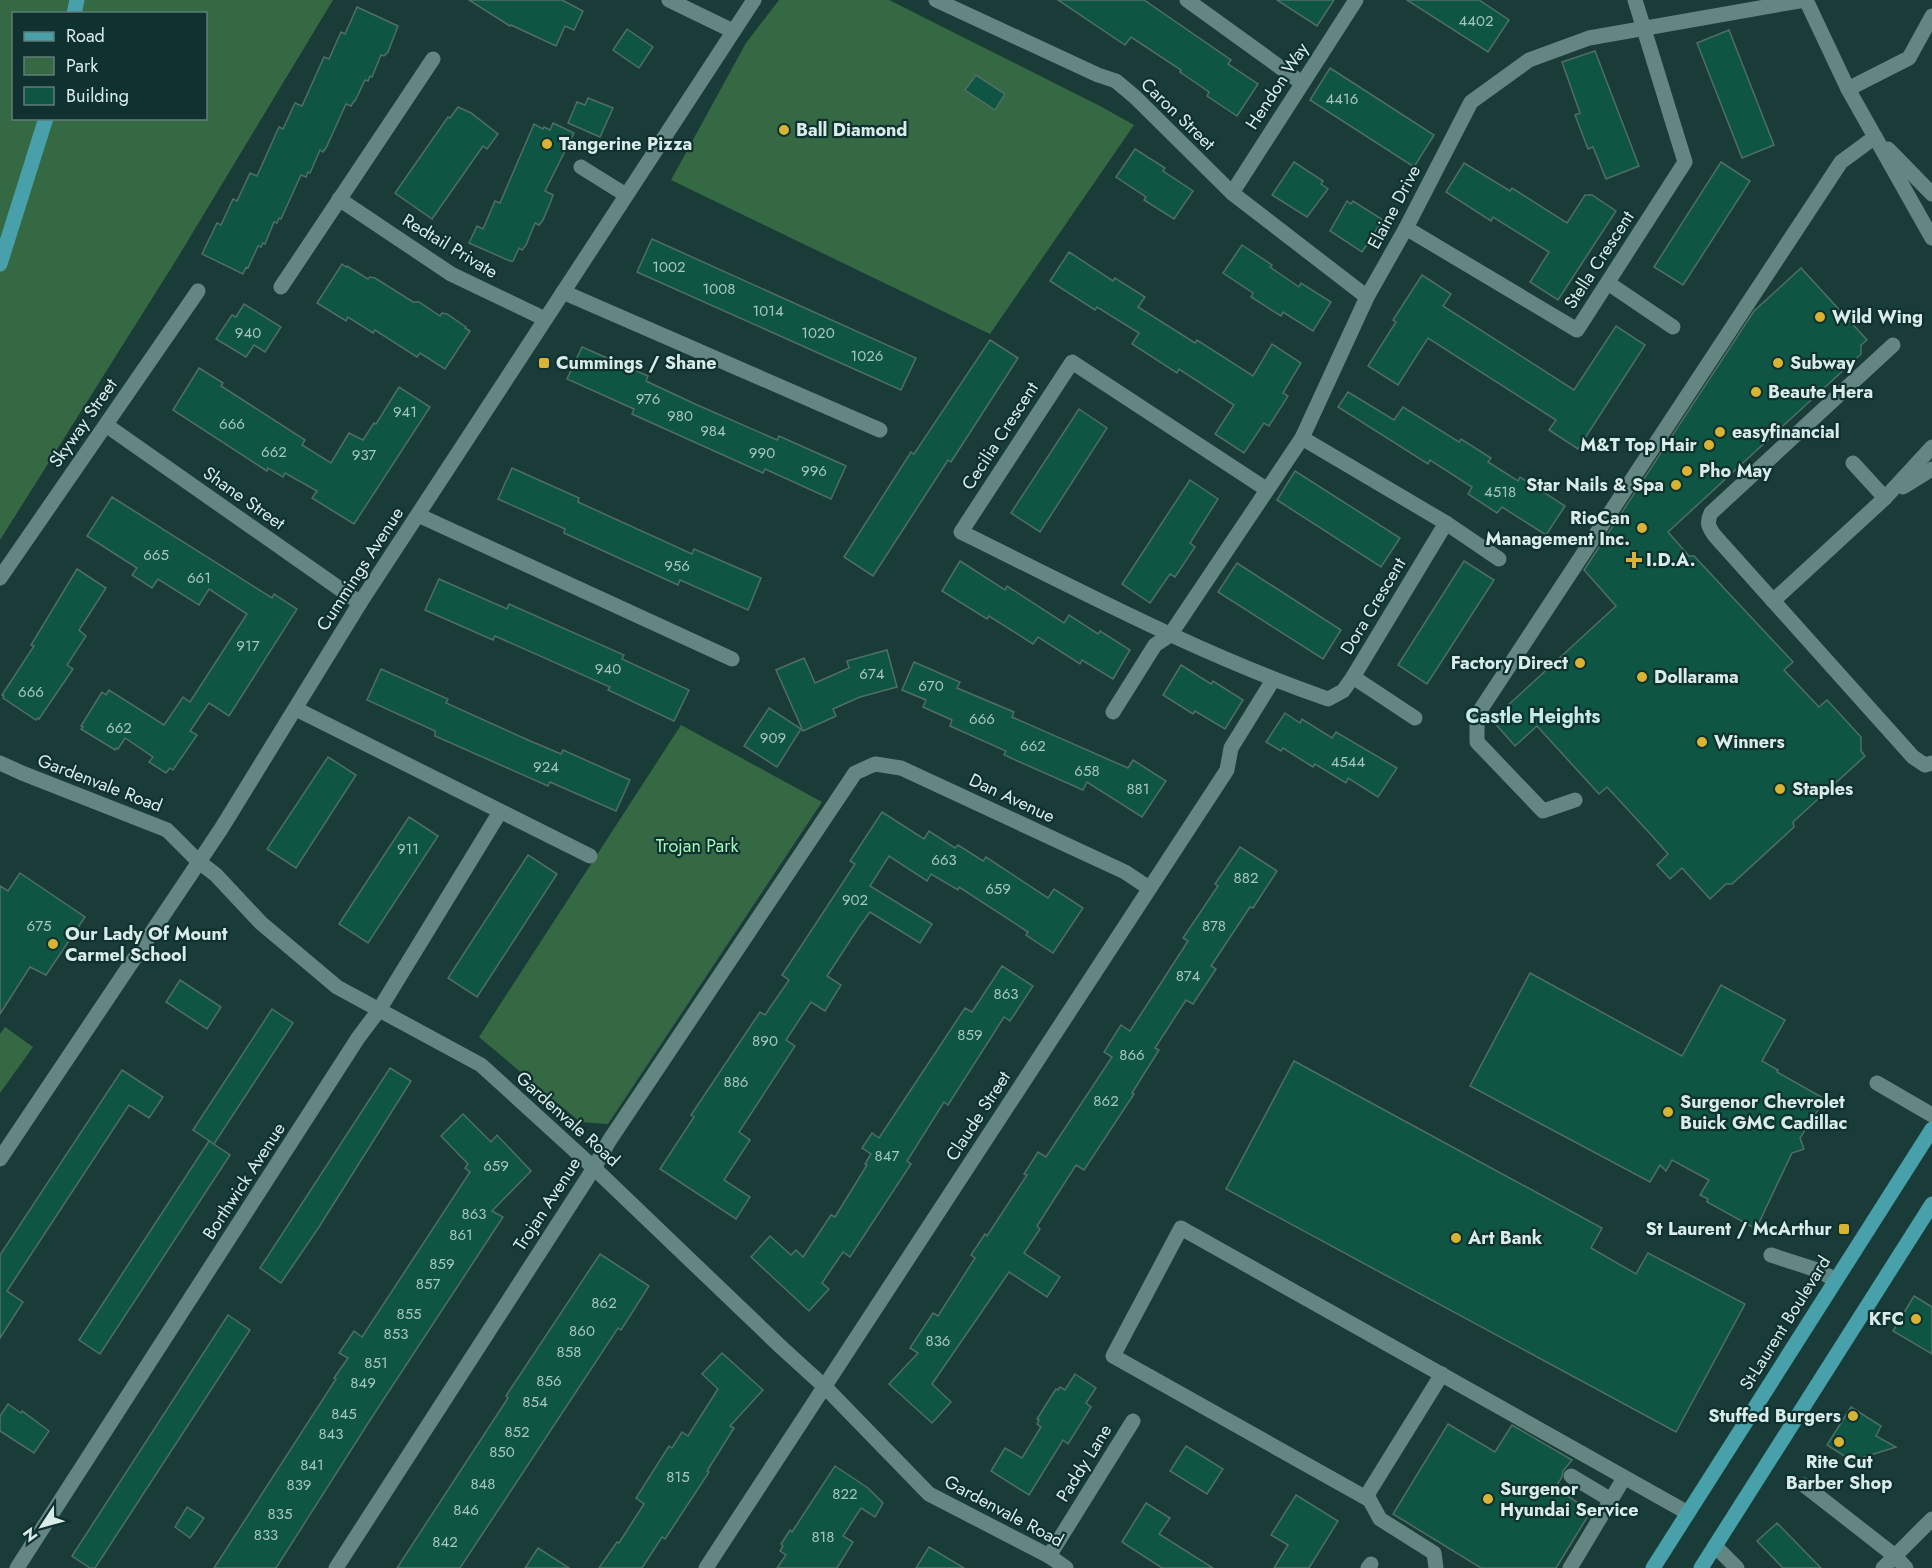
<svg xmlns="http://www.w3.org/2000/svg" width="1932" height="1568" viewBox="0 0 1932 1568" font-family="Jost,sans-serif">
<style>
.green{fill:#356943;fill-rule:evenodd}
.building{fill:#0e5643;stroke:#506e63;stroke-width:1.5}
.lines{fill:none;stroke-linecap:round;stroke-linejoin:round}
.minor{stroke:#638683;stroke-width:15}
.major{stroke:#47a0aa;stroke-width:15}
.poi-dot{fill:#d9b434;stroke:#0f312f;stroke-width:2}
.labels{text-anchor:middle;stroke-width:4.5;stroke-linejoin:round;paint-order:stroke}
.number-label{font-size:15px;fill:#a7c6c0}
.street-label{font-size:18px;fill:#daecea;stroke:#0f312f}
.poi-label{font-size:18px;font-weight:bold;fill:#daecea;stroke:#0f312f;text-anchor:start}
.park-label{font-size:18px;fill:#a4fab7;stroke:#0f312f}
.neighbourhood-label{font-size:20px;font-weight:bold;fill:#c5ebe7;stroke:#0f312f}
</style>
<rect width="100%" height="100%" fill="#1a3c39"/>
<g class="green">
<path d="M0,0H333L175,262L0,540ZM14,14H206V118H14Z"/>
<path d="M779,0H889L1100,106L1134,125L990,334L671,180L746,43Z"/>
<path d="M681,725L822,802L608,1124L580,1122L479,1037Z"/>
<path d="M5,1027L33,1047L0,1093V1034Z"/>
</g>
<g class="building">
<path d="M469,0H562L583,11L574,30L565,26L556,46L511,25L510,26Z"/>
<path d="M1058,0H1144L1231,60L1228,64L1258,84L1237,116L1207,96L1209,92L1180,72L1181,70L1131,37L1125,45Z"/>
<path d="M1277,0H1334L1317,26Z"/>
<path d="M1407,0H1479L1509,20L1488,52Z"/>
<path d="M357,7L398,26L388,52L384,56L381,55L372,77L370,76L368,81L365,80L355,101H354L351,106L346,104L326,148L323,152L320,150L310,173L308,172L306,177L301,175L281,219L279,218L277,223L274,222L265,244L263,243L261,247L258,246L248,268L246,267L243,274L202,254L217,223L221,225L233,199L237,201L250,173L257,176L279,127L283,129L295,103L302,106L324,57L329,59L341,32L345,34Z"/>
<path d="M627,29L653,47L639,68L613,50Z"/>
<path d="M1729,30L1774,145L1742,158L1697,43Z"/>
<path d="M1595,51L1639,166L1606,179L1593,147L1588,149L1575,115L1580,113L1562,62Z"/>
<path d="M1330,68L1434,135L1414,167L1310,100Z"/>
<path d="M976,75L1005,94L995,110L965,90Z"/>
<path d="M588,98L613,108L600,137L568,123L577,102L585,105Z"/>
<path d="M458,107L471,113L498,134L487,149L483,146L432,219L395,193L448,117L450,118Z"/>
<path d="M553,123L574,133L545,191L553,195L551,201L543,220L539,225L535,223L526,245L522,250L519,248L513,261H510L469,243L477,226L483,229L495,201L500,203L534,124L543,129L544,127L550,130Z"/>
<path d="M1135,149L1165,168L1163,171L1193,191L1174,219L1144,200L1146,197L1116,177Z"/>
<path d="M1294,162L1323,181L1321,184L1328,189L1307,217L1272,195Z"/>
<path d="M1721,162L1750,181L1683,285L1654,267Z"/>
<path d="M1464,163L1510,191L1512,188L1567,223L1585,195H1592L1616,211L1558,300L1530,282L1549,252L1493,217L1491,221L1446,192Z"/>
<path d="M1347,201L1351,204L1353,201L1383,220L1362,252L1330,231Z"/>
<path d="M652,239L916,358L901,390L637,272Z"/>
<path d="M1242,245L1272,265L1270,267L1299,287L1301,283L1331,302L1313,331L1283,312L1281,316L1251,297L1253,293L1223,273Z"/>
<path d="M1069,252L1113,281L1115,278L1145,297L1138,307L1195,343L1197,340L1253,376L1272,344L1301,363L1283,393L1288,396L1269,426L1264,423L1244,453L1215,434L1234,405L1179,369L1177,373L1132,344L1139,333L1097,307L1095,310L1050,281Z"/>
<path d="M342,264L346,267L347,266L368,279L370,277L375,278L413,302H419L440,316L442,313L447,314L466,327L465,328L470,331L445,369L420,353L417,357L375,330L373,333L348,317L346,321L317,303Z"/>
<path d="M1801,268L1867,340L1861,345V354L1668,532L1689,556H1694L1793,662L1784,670L1819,707L1827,700L1861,737V751L1865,756L1793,822L1794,827L1732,884H1726L1710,899L1682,868L1670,879L1657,865L1668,854L1654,838L1607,787L1599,794L1537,726L1515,746L1492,720L1616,606L1584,570L1754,311Z"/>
<path d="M1422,275L1451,294L1443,306L1574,390L1616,326L1645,345L1578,449L1549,430L1556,420L1428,338L1398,385L1368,366L1396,322L1393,320Z"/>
<path d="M244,304L281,327L265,352L254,345L246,357L216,339L232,315L236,317Z"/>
<path d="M990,340L1018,358L951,462L948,460L873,576L844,557L911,452L914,454Z"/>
<path d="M582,347L648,376L646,381L695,404L777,440L779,436L846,466L831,499L765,469L763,473L632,414L634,409L567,379Z"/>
<path d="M199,368L223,383L221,386L305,440L302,445L331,463L349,433L363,440L374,423L376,424L399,387L430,407L354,524L312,498L317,491L285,473L283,477L268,468L267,471L173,410Z"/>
<path d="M1348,392L1394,420L1403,407L1459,442L1461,439L1491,458L1488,462L1518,481L1520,477L1565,506L1546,535L1502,507L1497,513L1468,494L1472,487L1430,460L1428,464L1338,407Z"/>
<path d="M1079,409L1107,428L1040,532L1011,513Z"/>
<path d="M512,468L579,498L578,502L692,554L694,549L761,578L748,610L680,580L678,585L564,533L565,529L498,499Z"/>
<path d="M1295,471L1400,538L1381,567L1277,500Z"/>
<path d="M1190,480L1218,499L1190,543L1195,547L1175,577L1170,574L1150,603L1122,584Z"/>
<path d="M112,497L272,598L274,594L297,609L229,716L209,703L190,731L197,735L173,770L170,768L166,773L149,762L153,757L125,738L118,749L116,748L115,750L81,729L83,727L81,726L102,692L106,695L109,690L164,725L183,697L190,702L247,614L209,589L199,605L158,579L152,588L132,575L137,568L87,536Z"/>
<path d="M960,561L1005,590L1007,586L1064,623L1069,615L1098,634L1100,631L1130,650L1113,679L1082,660L1080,664L1038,637L1033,644L989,616L987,619L942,591Z"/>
<path d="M1464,561L1494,580L1427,684L1398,665Z"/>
<path d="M1237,563L1341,630L1323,659L1218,592Z"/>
<path d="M77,569L106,588L79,630L86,636L67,665L73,669L39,719L38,718L36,720L3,698L4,696L2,695L34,646L31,645Z"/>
<path d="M439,579L507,609L509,604L624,655L622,659L689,690L674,721L608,690L610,687L495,636L493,640L425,610Z"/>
<path d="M887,650L897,687L860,697L833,709L836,716L803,731L776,670L804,658L815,683L849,668L847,661Z"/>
<path d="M914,662L960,682L957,688L1014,712L1012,717L1128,768L1133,760L1166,781L1142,817L1087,782L1083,790L1004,755L1006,751L950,726L952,720L923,707L926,700L902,690Z"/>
<path d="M1181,665L1211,684L1213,681L1243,700L1225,729L1195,711L1193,714L1163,695Z"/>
<path d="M381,669L448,699L446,703L528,740L561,754L563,750L630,780L616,811L550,782L548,786L435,736V731L367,700Z"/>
<path d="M769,708L801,729L777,767L744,746Z"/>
<path d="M1285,713L1300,723L1302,719L1332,738L1336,732L1397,768L1378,797L1348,778L1346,783L1315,764L1313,767L1283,748L1281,751L1266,742Z"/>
<path d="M328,757L356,775L296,868L267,849Z"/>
<path d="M882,812L924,839L929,831L955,848L958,845L983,861L986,857L1048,898L1054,889L1083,908L1053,953L1026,935L1028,932L959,887L958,890L931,874L927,881L889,856L870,886L932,924L920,943L870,912L859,927L827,976L841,985L825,1011L811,1002L786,1040L795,1046L739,1132L750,1140L724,1180L750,1197L736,1219L660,1169L694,1117L691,1115L760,1012L765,1015L789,980L782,975L855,864L850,861Z"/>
<path d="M409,817L438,836L368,943L339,924Z"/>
<path d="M1240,847L1277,871L1253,908L1250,907L1211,966L1216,969L1193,1004L1186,1000L1155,1048L1159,1050L1132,1093L1134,1094L1084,1170L1076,1165L1037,1226L1040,1229L1024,1253L1060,1277L1047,1297L1009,1272L932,1384L951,1402L932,1423L889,1384L918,1353L910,1348L933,1313L938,1316L975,1258L971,1255L985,1234L987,1236L1027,1175L1024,1174L1038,1152L1046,1157L1112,1057L1104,1052L1121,1025L1130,1031L1161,983L1188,941L1183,938L1218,886L1215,884Z"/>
<path d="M528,855L557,874L477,997L448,978Z"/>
<path d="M20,873L85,917L46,975L30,967L0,1014V886L8,891Z"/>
<path d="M1002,966L1033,986L1010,1021L1004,1017L948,1105L944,1102L907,1161L911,1164L865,1234L850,1257L843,1252L822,1283L829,1289L809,1311L751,1257L770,1236L791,1255L796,1250L803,1257L831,1215L835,1217L867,1165L865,1164L871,1154L862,1148L872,1133L879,1138L965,1008L972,1012Z"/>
<path d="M1530,973L1682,1056L1721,985L1785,1020L1762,1061L1778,1070L1777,1072L1825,1099L1800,1138L1804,1149L1792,1153L1756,1229L1707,1202L1708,1199L1700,1195L1709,1180L1672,1160L1666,1171L1660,1165L1650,1182L1470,1086Z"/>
<path d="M180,980L221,1007L207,1029L166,1002Z"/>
<path d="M272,1009L293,1023L214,1144L193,1130Z"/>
<path d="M1294,1061L1602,1228L1591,1248L1636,1274L1648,1253L1745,1304L1676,1432L1226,1189Z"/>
<path d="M390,1068L411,1081L319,1227L281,1283L260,1268Z"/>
<path d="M122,1070L163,1097L149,1118L129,1105L7,1291L23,1302L0,1338V1255Z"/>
<path d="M463,1114L491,1142L497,1135L531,1171L492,1211L503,1217L372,1417L276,1568H214L336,1379L334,1378L348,1358L339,1353L354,1331L362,1337L470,1172L465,1168L468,1164L441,1136Z"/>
<path d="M209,1141L230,1155L100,1354L79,1340Z"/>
<path d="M600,1254L649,1286L621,1330L618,1328L460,1568H397L508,1398L506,1396Z"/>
<path d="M1914,1296L1932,1307V1354L1893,1331Z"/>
<path d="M228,1315L250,1330L95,1568H90L72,1556Z"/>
<path d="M722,1353L763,1390L730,1426L734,1428L707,1471L709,1472L665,1539L662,1537L642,1568H599L617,1542L619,1543L644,1504L636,1498L669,1446L672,1448L682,1432L688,1436L718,1389L702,1374Z"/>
<path d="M1075,1374L1096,1388L1086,1403L1091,1407L1068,1444L1063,1440L1029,1495L991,1471L1005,1448L1022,1458L1041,1427L1037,1424L1039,1420L1037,1419L1049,1400L1056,1389L1058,1390L1060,1387L1065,1390Z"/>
<path d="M8,1404L21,1413L22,1411L49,1431L34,1453L0,1431V1416Z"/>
<path d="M1851,1407L1881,1426L1876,1436L1896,1447L1861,1458L1857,1464L1827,1445Z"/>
<path d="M1448,1424L1495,1452L1512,1425L1572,1460L1563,1471L1562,1477L1555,1488L1591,1511L1556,1568H1481L1393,1514Z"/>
<path d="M1186,1446L1223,1469L1207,1494L1170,1471Z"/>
<path d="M835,1466L868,1488L883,1503L875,1517L861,1508L843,1536L853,1542L837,1568H777L786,1555L780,1551L783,1546L781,1544L790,1530L792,1532Z"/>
<path d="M1296,1495L1338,1521L1309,1568H1274L1288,1545L1271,1535Z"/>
<path d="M1146,1503L1170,1518L1159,1534L1213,1568H1162L1122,1542Z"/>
<path d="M187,1507L204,1518L190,1538L175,1527Z"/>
<path d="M1777,1523L1821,1568H1783L1757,1541Z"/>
<path d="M929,1547L964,1568H916Z"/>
<path d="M538,1548L569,1568H525Z"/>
</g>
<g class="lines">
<g class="minor">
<path d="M669,0L733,31"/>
<path d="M936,0L1098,75L1116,81L1135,97L1232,193L1367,297"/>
<path d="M1187,0L1302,83"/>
<path d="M1806,0L1848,89L1932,238"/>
<path d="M1848,89L1909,58L1932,16"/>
<path d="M1888,149L1932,194"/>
<path d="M581,167L626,195"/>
<path d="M1232,193L1356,0"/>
<path d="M339,199L451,274L545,319"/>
<path d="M1406,228L1577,330L1685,162L1635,0"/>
<path d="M1608,283L1673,327"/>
<path d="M281,287L433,59"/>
<path d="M563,292L880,430"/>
<path d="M1893,345L1711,513C1706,523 1709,528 1715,536L1913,757L1925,765L1932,763"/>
<path d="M106,425L360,603"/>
<path d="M1903,487L1932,469"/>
<path d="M1266,489L1072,362L961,532C1081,591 1201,655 1328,699L1343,691L1353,677L1446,523L1302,438"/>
<path d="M1885,498L1932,447"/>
<path d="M418,515L732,659"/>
<path d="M1446,523L1499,559"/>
<path d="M0,578L198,291"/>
<path d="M1773,601L1885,498L1853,463"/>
<path d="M1353,677L1415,718"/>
<path d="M296,709L590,856"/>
<path d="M1113,712L1155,645L1170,635L1302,438L1367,297L1406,228L1471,102L1529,60L1589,38L1805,0"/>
<path d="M0,763L22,773L167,830L198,861L216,875L261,923L337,987L481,1065L594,1168L781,1347L826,1388L929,1494L1049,1556L1066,1568"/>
<path d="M1575,800L1543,811L1477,742V715L1841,162L1875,137"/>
<path d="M1877,1083L1932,1115"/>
<path d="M0,1159L221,829L360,603L754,0"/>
<path d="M1771,1255L1817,1270L1836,1280"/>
<path d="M1571,1476L1611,1500"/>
<path d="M1804,1485L1895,1556L1906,1568"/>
<path d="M1368,1499L1113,1356L1181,1228L1688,1513"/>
<path d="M1715,1546L1737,1568"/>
<path d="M1049,1556L1133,1421"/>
<path d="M17,1568L358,1038L379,1010L500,812"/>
<path d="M336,1568L594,1168L609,1141L855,773L875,764L901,768L1125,872L1149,888"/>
<path d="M706,1568L1227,770L1231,748L1273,680"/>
<path d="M1368,1568L1371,1564"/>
<path d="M1436,1568L1434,1553L1380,1519L1367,1495L1442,1374"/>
<path d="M1570,1568L1624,1478"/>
<path d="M1883,1568L1932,1519"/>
</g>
<g class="major">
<path d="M74,14L77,0"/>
<path d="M0,264L46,118"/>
<path d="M1653,1568L1932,1129"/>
<path d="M1701,1568L1932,1204"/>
</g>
</g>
<g class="poi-dot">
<circle cx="784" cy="130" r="6"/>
<circle cx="547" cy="144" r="6"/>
<circle cx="1820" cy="317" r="6"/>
<rect x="538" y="357" width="12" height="12" rx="3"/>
<circle cx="1778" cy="363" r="6"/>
<circle cx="1756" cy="392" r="6"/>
<circle cx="1720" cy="432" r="6"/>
<circle cx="1709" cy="445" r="6"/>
<circle cx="1687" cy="471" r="6"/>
<circle cx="1676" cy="485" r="6"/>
<circle cx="1642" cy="528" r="6"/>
<path d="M1631 551h6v6h6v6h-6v6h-6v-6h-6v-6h6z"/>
<circle cx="1580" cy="663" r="6"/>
<circle cx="1642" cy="677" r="6"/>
<circle cx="1702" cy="742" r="6"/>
<circle cx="1780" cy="789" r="6"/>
<circle cx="53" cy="944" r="6"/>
<circle cx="1668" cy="1112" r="6"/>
<rect x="1838" y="1223" width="12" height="12" rx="3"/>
<circle cx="1456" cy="1238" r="6"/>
<circle cx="1916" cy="1319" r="6"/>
<circle cx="1853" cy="1416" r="6"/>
<circle cx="1839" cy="1442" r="6"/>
<circle cx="1488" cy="1499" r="6"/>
</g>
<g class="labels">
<g class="number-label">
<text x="1476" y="26">4402</text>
<text x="1342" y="104">4416</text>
<text x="669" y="272">1002</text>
<text x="719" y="294">1008</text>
<text x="768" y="316">1014</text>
<text x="248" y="338">940</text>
<text x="818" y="338">1020</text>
<text x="867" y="361">1026</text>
<text x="648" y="404">976</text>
<text x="405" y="417">941</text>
<text x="680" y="421">980</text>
<text x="232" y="429">666</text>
<text x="713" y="436">984</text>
<text x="274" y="457">662</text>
<text x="762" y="458">990</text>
<text x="364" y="460">937</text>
<text x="814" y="476">996</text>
<text x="1500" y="497">4518</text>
<text x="156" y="560">665</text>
<text x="677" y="571">956</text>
<text x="199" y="583">661</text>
<text x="248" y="651">917</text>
<text x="608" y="674">940</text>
<text x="872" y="679">674</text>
<text x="931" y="691">670</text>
<text x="31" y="697">666</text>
<text x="982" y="724">666</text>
<text x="119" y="733">662</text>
<text x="773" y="743">909</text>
<text x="1033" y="751">662</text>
<text x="1348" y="767">4544</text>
<text x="546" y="772">924</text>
<text x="1087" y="776">658</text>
<text x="1138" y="794">881</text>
<text x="408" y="854">911</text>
<text x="944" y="865">663</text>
<text x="1246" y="883">882</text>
<text x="998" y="894">659</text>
<text x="855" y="905">902</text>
<text x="39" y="931">675</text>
<text x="1214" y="931">878</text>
<text x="1188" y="981">874</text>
<text x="1006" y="999">863</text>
<text x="970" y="1040">859</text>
<text x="765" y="1046">890</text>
<text x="1132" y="1060">866</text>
<text x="736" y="1087">886</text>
<text x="1106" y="1106">862</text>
<text x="887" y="1161">847</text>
<text x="496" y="1171">659</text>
<text x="474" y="1219">863</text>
<text x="461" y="1240">861</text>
<text x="442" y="1269">859</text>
<text x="428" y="1289">857</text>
<text x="604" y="1308">862</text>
<text x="409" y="1319">855</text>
<text x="582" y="1336">860</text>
<text x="396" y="1339">853</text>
<text x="938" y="1346">836</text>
<text x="569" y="1357">858</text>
<text x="376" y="1368">851</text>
<text x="549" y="1386">856</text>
<text x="363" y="1388">849</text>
<text x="535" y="1407">854</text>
<text x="344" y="1419">845</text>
<text x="517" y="1437">852</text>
<text x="331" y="1439">843</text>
<text x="502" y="1457">850</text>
<text x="312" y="1470">841</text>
<text x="678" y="1482">815</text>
<text x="483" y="1489">848</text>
<text x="299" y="1490">839</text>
<text x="845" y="1499">822</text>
<text x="466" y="1515">846</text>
<text x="280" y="1519">835</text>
<text x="266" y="1540">833</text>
<text x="823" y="1542">818</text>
<text x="445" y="1547">842</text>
</g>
<g class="street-label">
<text transform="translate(1277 86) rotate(-57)" y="6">Hendon Way</text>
<text transform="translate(1178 114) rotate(44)" y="6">Caron Street</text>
<text transform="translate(1394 207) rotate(-62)" y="6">Elaine Drive</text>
<text transform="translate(450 246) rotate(31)" y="6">Redtail Private</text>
<text transform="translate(1599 260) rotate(-57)" y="6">Stella Crescent</text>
<text transform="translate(83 423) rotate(-55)" y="6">Skyway Street</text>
<text transform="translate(1000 436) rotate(-57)" y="6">Cecilia Crescent</text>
<text transform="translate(244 498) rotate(35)" y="6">Shane Street</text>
<text transform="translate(360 569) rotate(-57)" y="6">Cummings Avenue</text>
<text transform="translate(1373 606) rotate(-59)" y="6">Dora Crescent</text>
<text transform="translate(100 783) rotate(21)" y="6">Gardenvale Road</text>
<text transform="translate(1012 798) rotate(25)" y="6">Dan Avenue</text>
<text transform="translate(978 1116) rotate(-57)" y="6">Claude Street</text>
<text transform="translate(568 1119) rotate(42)" y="6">Gardenvale Road</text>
<text transform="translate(244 1181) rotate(-57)" y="6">Borthwick Avenue</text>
<text transform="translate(547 1204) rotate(-57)" y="6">Trojan Avenue</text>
<text transform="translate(1785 1323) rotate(-58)" y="6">St-Laurent Boulevard</text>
<text transform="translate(1084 1463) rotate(-58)" y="6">Paddy Lane</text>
<text transform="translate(1004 1511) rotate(28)" y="6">Gardenvale Road</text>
</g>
<g class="poi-label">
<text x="796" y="136">Ball Diamond</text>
<text x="559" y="150">Tangerine Pizza</text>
<text x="1832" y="323">Wild Wing</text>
<text x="556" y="369">Cummings / Shane</text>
<text x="1790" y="369">Subway</text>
<text x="1768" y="398">Beaute Hera</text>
<text x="1732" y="438">easyfinancial</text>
<text x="1697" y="451" text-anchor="end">M&amp;T Top Hair</text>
<text x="1699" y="477">Pho May</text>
<text x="1664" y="491" text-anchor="end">Star Nails &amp; Spa</text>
<text x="1630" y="524" text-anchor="end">RioCan<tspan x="1630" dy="21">Management Inc.</tspan></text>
<text x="1646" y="566">I.D.A.</text>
<text x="1568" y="669" text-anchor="end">Factory Direct</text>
<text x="1654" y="683">Dollarama</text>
<text x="1714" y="748">Winners</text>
<text x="1792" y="795">Staples</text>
<text x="65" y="940">Our Lady Of Mount<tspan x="65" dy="21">Carmel School</tspan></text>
<text x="1680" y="1108">Surgenor Chevrolet<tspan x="1680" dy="21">Buick GMC Cadillac</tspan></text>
<text x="1832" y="1235" text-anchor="end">St Laurent / McArthur</text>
<text x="1468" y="1244">Art Bank</text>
<text x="1904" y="1325" text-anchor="end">KFC</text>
<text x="1841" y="1422" text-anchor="end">Stuffed Burgers</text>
<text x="1839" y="1468" text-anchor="middle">Rite Cut<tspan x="1839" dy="21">Barber Shop</tspan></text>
<text x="1500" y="1495">Surgenor<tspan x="1500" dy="21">Hyundai Service</tspan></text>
</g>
<g class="park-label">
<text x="697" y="852">Trojan Park</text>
</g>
<g class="neighbourhood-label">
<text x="1533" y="723">Castle Heights</text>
</g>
</g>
<rect x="12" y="12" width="195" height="108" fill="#0f312f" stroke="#607c7a" stroke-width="1.5"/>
<rect x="24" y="32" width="30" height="9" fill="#47a0aa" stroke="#607c7a" stroke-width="1.5"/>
<text x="66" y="42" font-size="18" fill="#daecea">Road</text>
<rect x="24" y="57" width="30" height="18" fill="#356943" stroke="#607c7a" stroke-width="1.5"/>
<text x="66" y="72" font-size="18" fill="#daecea">Park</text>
<rect x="24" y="87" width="30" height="18" fill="#0e5643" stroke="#607c7a" stroke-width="1.5"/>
<text x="66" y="102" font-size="18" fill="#daecea">Building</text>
<g transform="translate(42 1526) rotate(234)" stroke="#0f312f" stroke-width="4.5" paint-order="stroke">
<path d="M0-4.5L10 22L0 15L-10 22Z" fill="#daecea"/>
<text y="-9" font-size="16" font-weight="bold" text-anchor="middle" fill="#daecea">N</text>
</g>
</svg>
